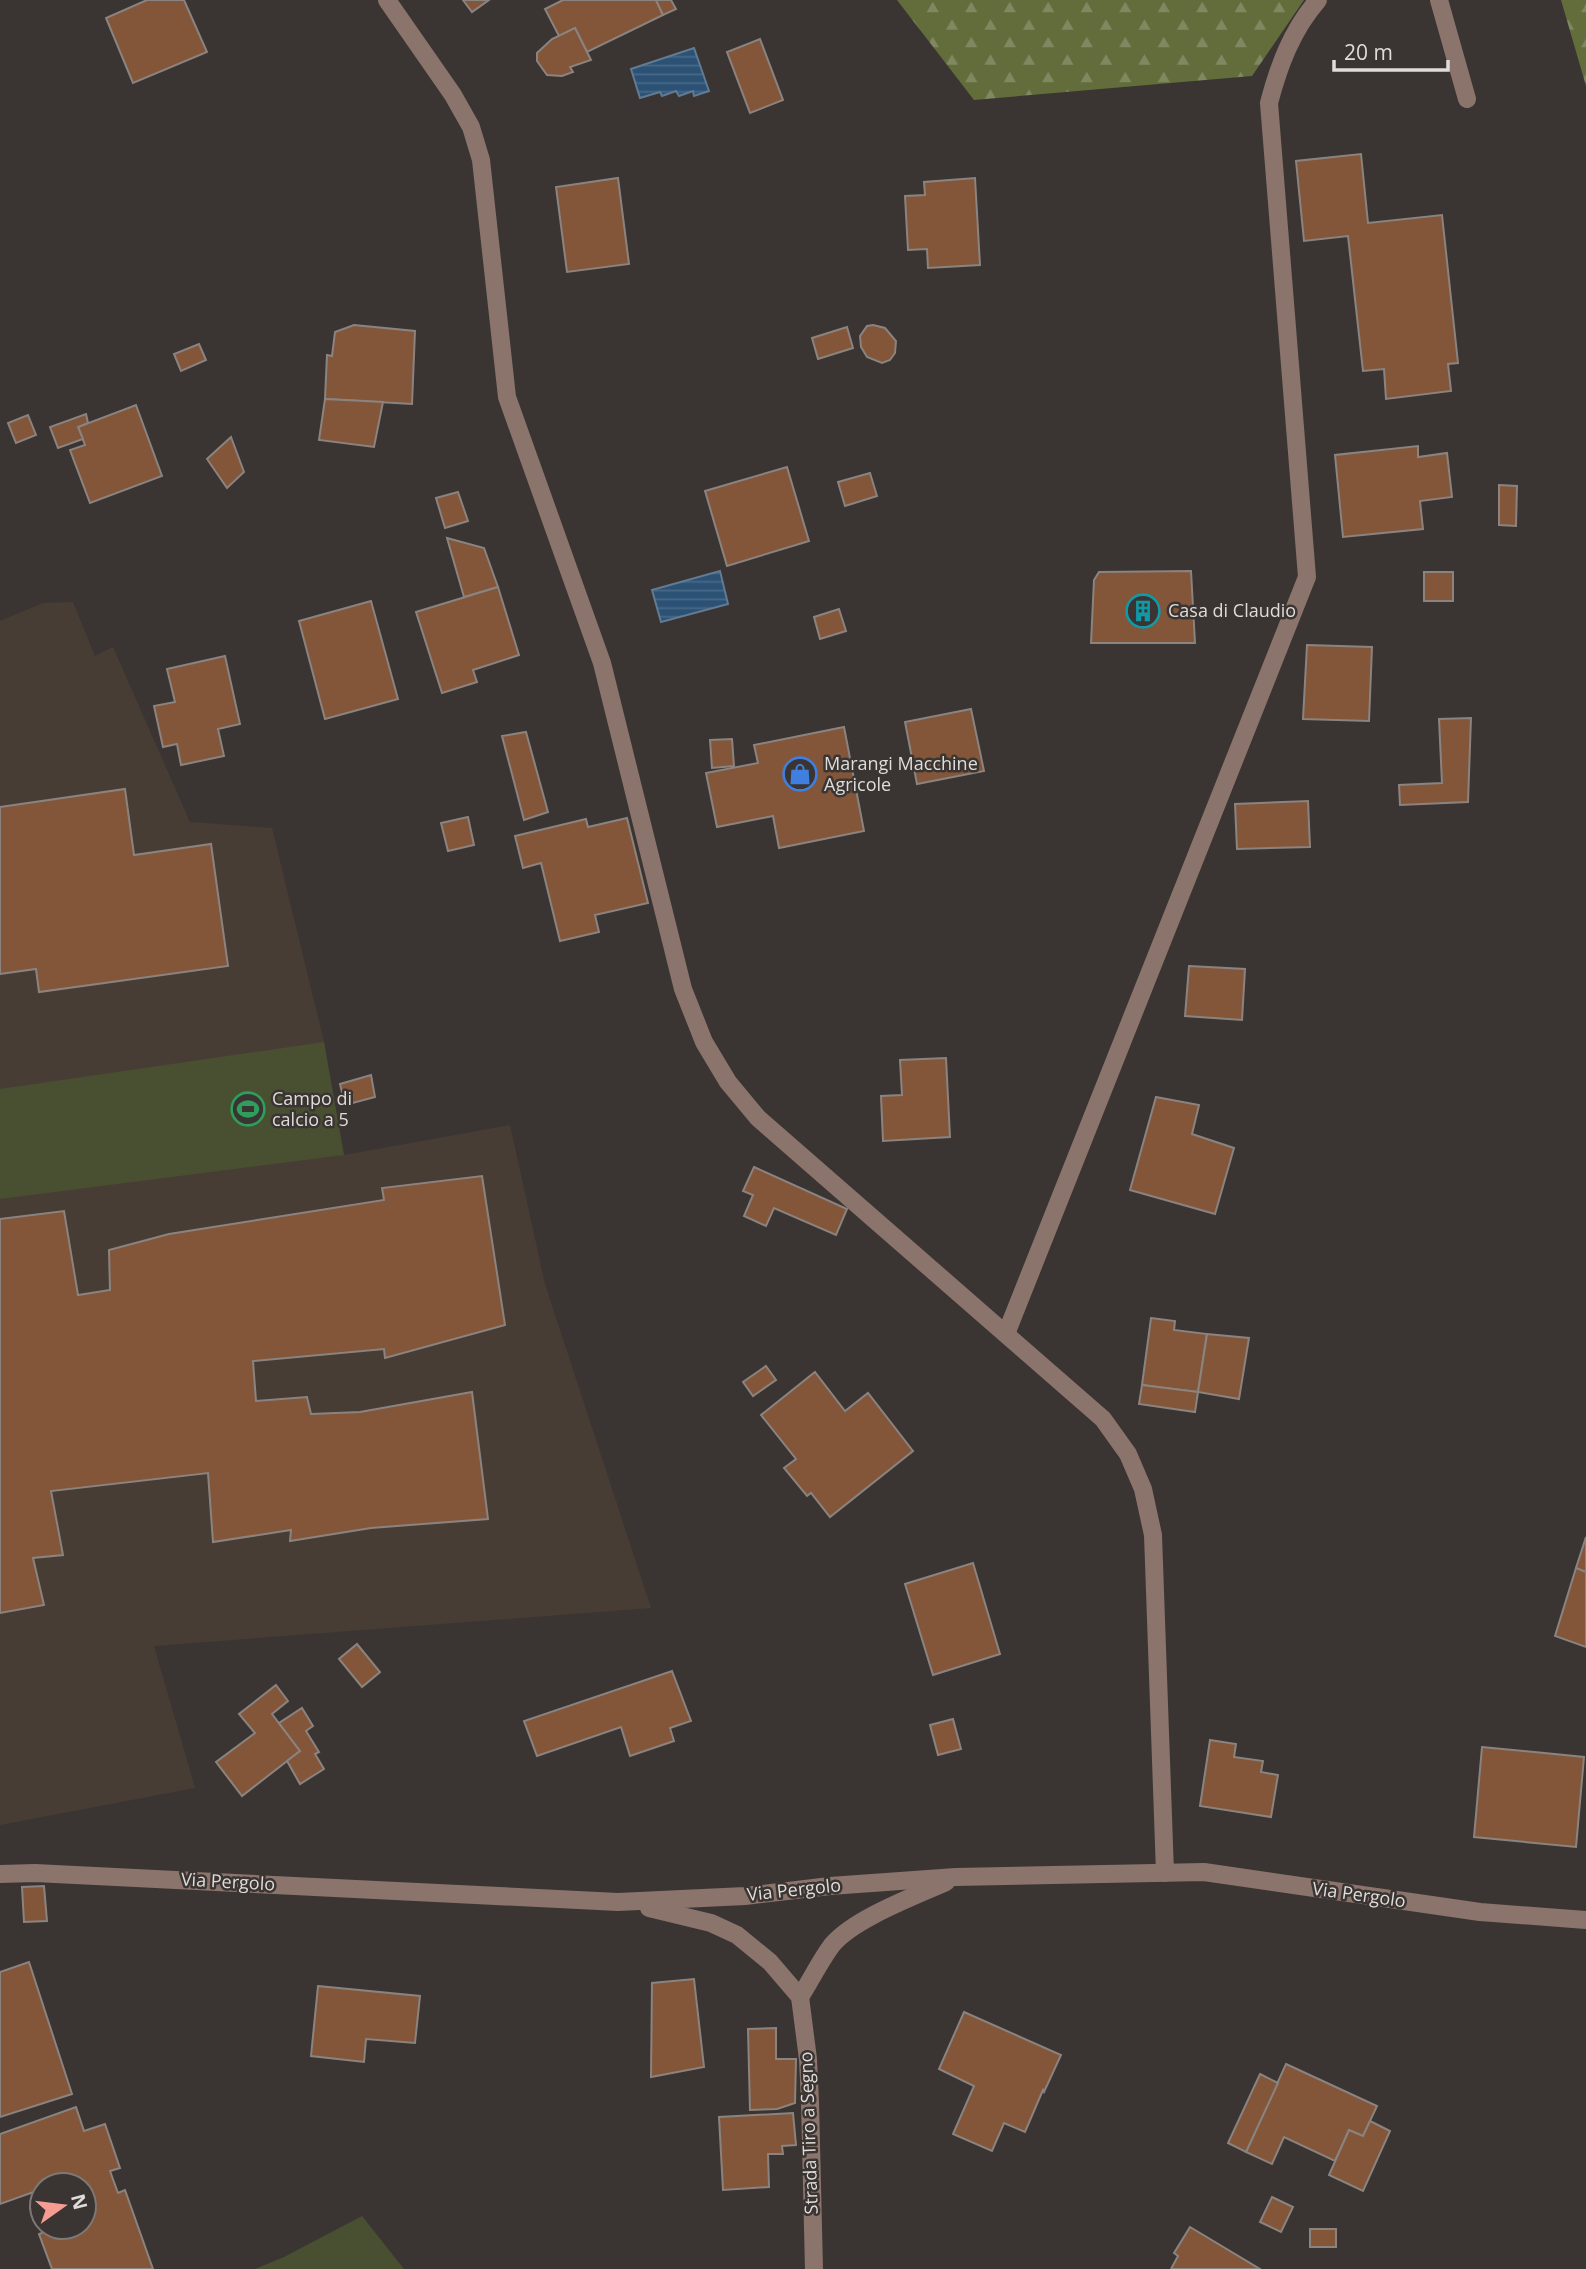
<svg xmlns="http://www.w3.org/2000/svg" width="1586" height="2269" viewBox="0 0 1586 2269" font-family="'Open Sans',sans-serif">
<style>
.built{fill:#473d35}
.green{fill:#494f31}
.forest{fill:url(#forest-firs)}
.water{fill:url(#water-rules);stroke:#617b93;stroke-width:2}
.building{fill:#83563a;stroke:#8a8380;stroke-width:2}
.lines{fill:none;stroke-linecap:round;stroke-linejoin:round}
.minor{stroke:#8b746b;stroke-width:18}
.labels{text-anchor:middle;stroke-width:5;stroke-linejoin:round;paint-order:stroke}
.poi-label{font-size:18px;fill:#dfdcda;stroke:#3a3532;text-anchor:start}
.street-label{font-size:18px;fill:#dfdcda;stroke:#3a3532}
</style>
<defs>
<pattern id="forest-firs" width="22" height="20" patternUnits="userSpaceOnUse" patternTransform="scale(1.75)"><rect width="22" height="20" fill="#626d3b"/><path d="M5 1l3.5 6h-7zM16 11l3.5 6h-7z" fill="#7f8860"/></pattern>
<pattern id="water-rules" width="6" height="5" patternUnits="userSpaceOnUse" patternTransform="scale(1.75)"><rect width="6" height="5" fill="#2b5174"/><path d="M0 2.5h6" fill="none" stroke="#496987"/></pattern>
</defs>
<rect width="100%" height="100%" fill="#3a3532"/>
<path class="built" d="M73,602L95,656L113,647L190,822L272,828L324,1042L344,1155L510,1125L545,1284L651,1608L154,1646L195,1788L0,1825V621L43,603Z"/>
<g class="green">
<path d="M324,1042L344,1155L0,1199V1089Z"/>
<path d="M362,2216L404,2269H255L284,2257Z"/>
</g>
<g class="forest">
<path d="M897,0H1304L1252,76L974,100Z"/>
<path d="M1561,0H1586V86Z"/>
</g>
<g class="water">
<path d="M694,48L709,91L694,96L693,91L679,96L676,91L662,96L660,92L640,98L631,69Z"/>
<path d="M720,571L728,604L661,622L652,590Z"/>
</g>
<g class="building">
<path d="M147,0H184L207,52L133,83L106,18Z"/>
<path d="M463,0H489L472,12Z"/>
<path d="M563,0H656L663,15L587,52L575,28L559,36L545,9Z"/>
<path d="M656,0H671L676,9L663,15Z"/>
<path d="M575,28L591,60L570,67L573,72L562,76L547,75L537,61V53L552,39Z"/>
<path d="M760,39L783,100L750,113L727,52Z"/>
<path d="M1361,154L1368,223L1442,215L1458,363L1448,364L1451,391L1386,399L1384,369L1363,371L1348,236L1304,241L1296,161Z"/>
<path d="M618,178L629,264L567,272L556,187Z"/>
<path d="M975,178L980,265L928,268L927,249L908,250L905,196L925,195L924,182Z"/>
<path d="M354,325L415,331L412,404L325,399L327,355L332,356L335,332Z"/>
<path d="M873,325L885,328L896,341L895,353L890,360L882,363L867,357L861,347L860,336L867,326Z"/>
<path d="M847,327L853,348L818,359L812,338Z"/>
<path d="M199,344L206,360L181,371L174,354Z"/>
<path d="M325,399L383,402L374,447L319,440Z"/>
<path d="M136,405L162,476L90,503L70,450L85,445L78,427Z"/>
<path d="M86,414L88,423L78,427L83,439L58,448L50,427Z"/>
<path d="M28,415L36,435L16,443L8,423Z"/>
<path d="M231,437L244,472L227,488L207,459Z"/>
<path d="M1418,446V457L1447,453L1452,497L1420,501L1423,529L1343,537L1335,455Z"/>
<path d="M787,467L809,541L727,566L705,491Z"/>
<path d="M870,473L877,496L845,506L838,482Z"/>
<path d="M1499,485L1517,486L1516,526L1499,525Z"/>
<path d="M458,492L468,521L445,528L436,498Z"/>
<path d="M447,538L484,548L498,587L464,597Z"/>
<path d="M1191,571L1195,643H1091L1094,580L1099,572Z"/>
<rect x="1424" y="572" width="29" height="29"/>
<path d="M498,587L519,655L473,670L477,682L442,693L416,612Z"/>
<path d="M371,601L398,699L325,719L299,621Z"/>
<path d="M839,609L846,631L820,639L814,617Z"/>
<path d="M1307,645L1372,647L1369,721L1303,719Z"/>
<path d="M225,656L240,724L218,729L224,756L181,765L177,744L163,747L154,706L175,702L167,669Z"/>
<path d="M971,709L984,771L917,784L905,722Z"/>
<path d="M1471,718L1468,802L1400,805L1399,785L1442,783L1439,719Z"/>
<path d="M844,727L864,831L779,848L773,816L717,827L706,773L758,763L754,745Z"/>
<path d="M526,732L548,812L524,820L502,736Z"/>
<path d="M732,739L734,766L712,768L710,740Z"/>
<path d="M125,789L134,855L211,844L228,966L39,992L36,969L0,974V807Z"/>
<path d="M1308,801L1310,847L1237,849L1235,804Z"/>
<path d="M468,817L474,845L448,851L441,823Z"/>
<path d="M627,818L648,903L595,915L599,932L560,941L541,863L523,868L515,836L586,819L588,827Z"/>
<path d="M1189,966L1245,969L1242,1020L1185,1016Z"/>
<path d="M946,1058L950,1137L883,1141L881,1096L902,1095L900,1060Z"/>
<path d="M371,1075L375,1097L345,1105L340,1084Z"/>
<path d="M1156,1097L1199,1105L1192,1134L1234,1148L1215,1214L1130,1190Z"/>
<path d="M754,1167L847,1209L836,1235L774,1208L766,1226L744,1216L753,1195L743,1191Z"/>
<path d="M482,1176L505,1325L385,1358L384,1349L253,1361L256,1401L307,1397L311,1414L360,1412L472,1392L488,1519L371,1528L290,1541L291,1530L213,1542L208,1473L51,1491L63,1555L33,1558L44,1605L0,1613V1219L64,1211L78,1295L110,1290L109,1250L169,1234L384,1200L382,1188Z"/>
<path d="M1151,1318L1175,1321L1174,1330L1207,1334L1198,1392L1142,1385Z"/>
<path d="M1207,1334L1249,1338L1239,1399L1198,1392Z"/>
<path d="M766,1366L776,1380L753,1396L743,1382Z"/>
<path d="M815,1372L845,1411L868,1393L913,1451L830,1517L811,1493L807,1496L784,1468L796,1459L761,1415Z"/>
<path d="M1142,1385L1198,1392L1195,1412L1139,1404Z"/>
<path d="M1586,1537V1572L1576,1568Z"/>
<path d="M973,1563L1000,1654L933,1675L905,1584Z"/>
<path d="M1576,1568L1586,1572V1647L1555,1636Z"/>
<path d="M357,1644L380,1672L362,1687L339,1659Z"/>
<path d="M672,1671L691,1721L670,1728L674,1741L630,1756L621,1727L537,1756L524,1721Z"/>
<path d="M276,1685L288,1701L272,1714L300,1751L242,1796L216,1762L255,1733L239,1714Z"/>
<path d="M302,1708L313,1726L306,1731L319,1752L315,1754L324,1769L300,1784L287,1761L300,1751L279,1723Z"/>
<path d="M953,1719L961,1749L938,1755L930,1725Z"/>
<path d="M1210,1740L1236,1744L1234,1757L1263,1761L1261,1772L1278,1775L1271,1817L1200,1806Z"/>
<path d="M1482,1747L1584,1757L1576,1847L1474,1837Z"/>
<path d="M44,1886L47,1921L24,1922L22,1887Z"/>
<path d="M29,1962L72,2094L0,2117V1972Z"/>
<path d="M694,1979L704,2067L651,2077L652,1983Z"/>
<path d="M318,1986L420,1996L415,2043L366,2039L364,2062L311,2056Z"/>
<path d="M964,2012L1061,2055L1044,2092L1043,2090L1025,2132L1004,2123L992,2151L953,2134L974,2086L939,2069Z"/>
<path d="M776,2028V2059H796L795,2103L777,2109L750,2110L748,2029Z"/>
<path d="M1286,2064L1377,2106L1363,2136L1349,2130L1335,2161L1284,2137L1272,2164L1246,2152Z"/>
<path d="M1260,2074L1278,2083L1246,2152L1228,2143Z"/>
<path d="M76,2107L84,2131L105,2124L120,2168L110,2171L118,2193L125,2190L153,2269H52L39,2234L57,2227H84V2185H42V2189L0,2204V2134Z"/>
<path d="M793,2113L796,2145L782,2146L783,2154H768L769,2187L723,2190L719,2117Z"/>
<path d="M1370,2121L1390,2131L1363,2191L1329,2175L1349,2130L1363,2136Z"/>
<path d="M1272,2197L1293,2207L1281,2232L1260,2222Z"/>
<path d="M1190,2227L1260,2269H1171L1178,2256L1174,2253Z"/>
<rect x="1310" y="2229" width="26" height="18"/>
</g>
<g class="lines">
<g class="minor">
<path d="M387,0L453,95L471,127L481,160L507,397L602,663L683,989L704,1042L728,1082L758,1118L1103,1419L1128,1454L1143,1489L1153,1535L1165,1873"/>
<path d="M1439,0L1467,99"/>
<path d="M1006,1334L1307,577L1269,103C1279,65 1292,30 1318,0"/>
<path d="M0,1874L35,1873L618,1902L745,1896L830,1886L956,1877L1204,1872L1480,1912L1586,1920"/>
<path d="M649,1908L711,1923L737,1935L770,1962L800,1997L808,2059L810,2102L814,2269"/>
<path d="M800,1997C811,1980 820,1961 832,1945C853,1919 915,1896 946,1882"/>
</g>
</g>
<defs>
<symbol id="building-ring" viewBox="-11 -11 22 22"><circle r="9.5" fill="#3a3532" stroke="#0f9aa8" stroke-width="1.5"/><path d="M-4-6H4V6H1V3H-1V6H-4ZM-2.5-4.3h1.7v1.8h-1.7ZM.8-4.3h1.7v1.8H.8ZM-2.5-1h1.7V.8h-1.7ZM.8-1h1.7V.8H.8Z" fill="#0f9aa8"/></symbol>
<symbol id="shop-ring" viewBox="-11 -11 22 22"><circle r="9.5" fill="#3a3532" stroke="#3f7fe0" stroke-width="1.5"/><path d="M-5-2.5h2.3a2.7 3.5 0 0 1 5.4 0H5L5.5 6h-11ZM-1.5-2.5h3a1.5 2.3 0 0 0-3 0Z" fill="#3f7fe0"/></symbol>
<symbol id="stadium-ring" viewBox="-11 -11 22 22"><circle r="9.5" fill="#3a3532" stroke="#2e9e5b" stroke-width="1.5"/><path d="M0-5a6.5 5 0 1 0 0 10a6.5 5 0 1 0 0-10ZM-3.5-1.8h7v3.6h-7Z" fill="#2e9e5b"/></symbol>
</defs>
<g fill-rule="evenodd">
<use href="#building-ring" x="1124" y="592" width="38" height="38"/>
<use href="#shop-ring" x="781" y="755" width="38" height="38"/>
<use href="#stadium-ring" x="229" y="1090" width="38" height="38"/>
</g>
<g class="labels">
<g class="poi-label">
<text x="1168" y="617">Casa di Claudio</text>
<text x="824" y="770">Marangi Macchine<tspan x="824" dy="21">Agricole</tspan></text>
<text x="272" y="1105">Campo di<tspan x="272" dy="21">calcio a 5</tspan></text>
</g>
<g class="street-label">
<text transform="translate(228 1882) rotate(3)" y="6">Via Pergolo</text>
<text transform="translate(794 1890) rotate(-6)" y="6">Via Pergolo</text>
<text transform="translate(1359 1895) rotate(8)" y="6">Via Pergolo</text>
<text transform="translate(809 2133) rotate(-92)" y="6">Strada Tiro a Segno</text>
</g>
</g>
<g transform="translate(63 2206) rotate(76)"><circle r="33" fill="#3a3532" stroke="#7c7875" stroke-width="2"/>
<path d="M0-5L12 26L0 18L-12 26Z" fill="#f59c93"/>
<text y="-10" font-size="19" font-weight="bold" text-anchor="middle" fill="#dfdcda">N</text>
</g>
<path d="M1334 60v10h114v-10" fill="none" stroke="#dfdcda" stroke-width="3.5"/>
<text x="1344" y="60" font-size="21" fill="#dfdcda" stroke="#3a3532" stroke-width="5" paint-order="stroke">20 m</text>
</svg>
